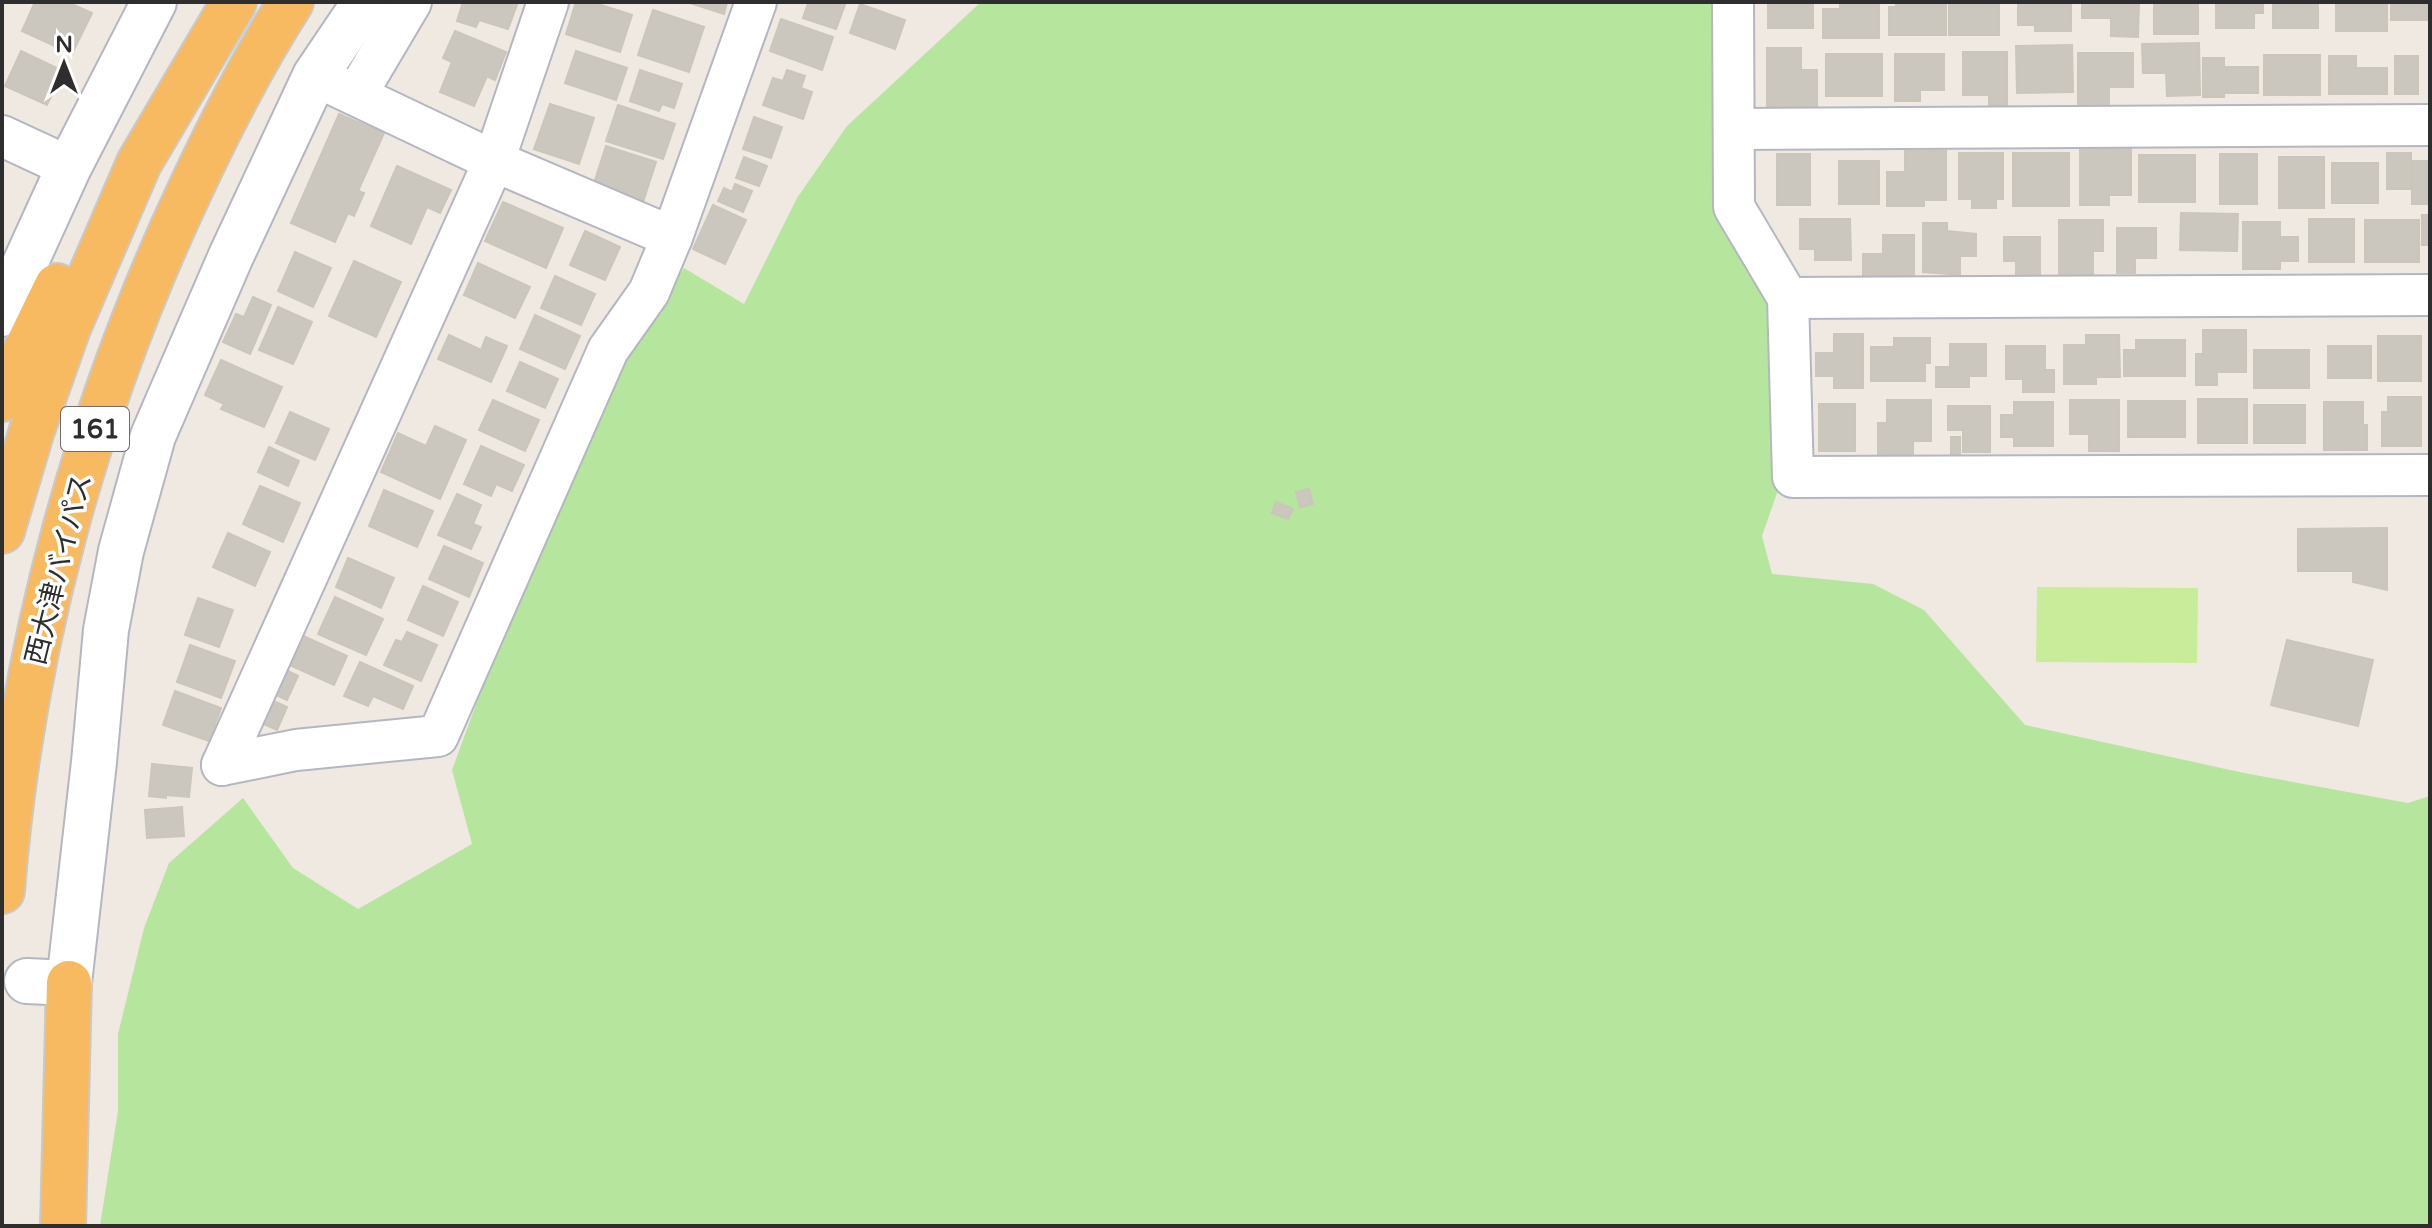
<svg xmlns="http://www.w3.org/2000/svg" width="2432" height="1228" viewBox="0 0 2432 1228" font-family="'Varela Round','Noto Sans JP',sans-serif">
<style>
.green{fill:#b6e59e}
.pitch{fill:#c9ec9a}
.building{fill:#cbc7bf;stroke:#cbc5ba;stroke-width:2}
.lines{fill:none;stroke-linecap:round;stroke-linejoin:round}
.minor-casing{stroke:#b4b7c1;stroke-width:44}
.tertiary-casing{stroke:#b4b7c1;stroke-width:48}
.trunk-casing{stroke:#c9c9c9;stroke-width:48}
.minor{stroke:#fff;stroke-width:40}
.tertiary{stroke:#fff;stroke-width:44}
.trunk{stroke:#f8ba60;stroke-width:44}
.labels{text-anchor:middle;stroke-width:7;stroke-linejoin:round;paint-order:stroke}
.shield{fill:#fff;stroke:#6d6d6d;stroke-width:2}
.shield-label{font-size:26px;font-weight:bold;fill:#2e2e2e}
.street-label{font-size:28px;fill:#2e2e2e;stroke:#fff}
</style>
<rect width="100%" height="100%" fill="#efe9e1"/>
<path class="green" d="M981,2H1723L1721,129L1779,307L1777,493L1762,536L1772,574L1873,584L1924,610L2025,725L2244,773L2408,803L2430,796V1226H100L118,1111V1034L144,928L169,863L243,798L293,868L358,909L472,844L452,770L542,525L627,352L684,268L744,304L797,198L847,126Z"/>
<path class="pitch" d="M2037,587L2198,588L2197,663L2036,662Z"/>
<g class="building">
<path d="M35,2H67L92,13L72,54L22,31Z"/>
<path d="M463,2H518L508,29L479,20L476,27L457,21Z"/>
<path d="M576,2H592L632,15L620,52L566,34Z"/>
<path d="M687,2H727L724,14Z"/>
<path d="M807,2H846L836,29L803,18L808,3Z"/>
<rect x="1768" y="2" width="45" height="26"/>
<path d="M1840,2H1879V38H1823V9H1840Z"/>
<path d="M1896,2H1946V35H1889V7H1896Z"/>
<rect x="1949" y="2" width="50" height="33"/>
<path d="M2071,2V31H2035V25H2018V3Z"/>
<path d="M2082,2H2139L2138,37L2111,36V18H2082Z"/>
<rect x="2154" y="2" width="44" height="32"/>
<path d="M2216,2H2263V13H2254V28H2216Z"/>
<rect x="2273" y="2" width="45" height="26"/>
<path d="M2356,2H2387V31H2336V5H2356Z"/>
<path d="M2391,2H2430V17H2427V20H2391Z"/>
<path d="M860,4L905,20L895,49L850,33Z"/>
<path d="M653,10L704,27L689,72L638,55Z"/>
<path d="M781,19L833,37L822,70L770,51Z"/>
<path d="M455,31L506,52L495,80L487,76L474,106L440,92L452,62L443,58Z"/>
<path d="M2199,43L2200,95L2167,96L2166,73H2143L2142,44Z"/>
<path d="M2072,45L2073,92L2017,93L2016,46Z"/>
<path d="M1767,48H1801V70H1817V106H1767Z"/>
<path d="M21,51L63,71L47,105L5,86Z"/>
<path d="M576,51L627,68L616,100L565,83Z"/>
<path d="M1963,52H2007V105H1989V95H1963Z"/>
<path d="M2078,53H2133V87H2109V112H2078Z"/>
<rect x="1826" y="54" width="56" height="42"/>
<path d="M1895,54H1944V90H1920V101H1895Z"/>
<rect x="2264" y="55" width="56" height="40"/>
<path d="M2329,56H2356V68H2387V94H2329Z"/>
<rect x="2395" y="56" width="23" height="38"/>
<path d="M2203,58H2224V67H2258V93H2224V97H2203Z"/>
<path d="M640,70L682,84L674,108L662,104L659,111L630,101Z"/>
<path d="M787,70L805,76L801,88L812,92L803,119L763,105L773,78L783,81Z"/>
<path d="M550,104L594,118L579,164L534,149Z"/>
<path d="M618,105L675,124L663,159L606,141Z"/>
<path d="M339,114L384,133L358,191L364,193L354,216L348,213L335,242L291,223Z"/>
<path d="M754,117L782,127L771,158L743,149Z"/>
<path d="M606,146L656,162L643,202L593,186Z"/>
<path d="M2080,146H2131V195H2109V205H2080Z"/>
<path d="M1905,151H1946V200H1924V206H1887V172H1905Z"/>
<path d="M1959,153H2003V199H1996V208H1972V199H1959Z"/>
<rect x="2013" y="153" width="56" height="53"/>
<rect x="2387" y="153" width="24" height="36"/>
<rect x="1777" y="154" width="33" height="51"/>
<rect x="2220" y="154" width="37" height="50"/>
<rect x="2139" y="155" width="56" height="47"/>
<path d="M744,157L767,166L759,186L736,178Z"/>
<rect x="2279" y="157" width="45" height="51"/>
<rect x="1839" y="161" width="40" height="43"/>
<rect x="2412" y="161" width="18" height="43"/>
<rect x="2332" y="163" width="46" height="40"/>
<path d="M397,166L451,190L440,213L427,207L411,244L371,226Z"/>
<path d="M735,184L752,191L743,212L718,201L724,188L732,192Z"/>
<path d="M503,202L563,228L546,268L485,241Z"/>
<path d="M713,205L746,220L725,264L693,249Z"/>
<path d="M2181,213L2238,214L2237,251L2180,250Z"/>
<rect x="2422" y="215" width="8" height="30"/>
<path d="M1800,219H1850L1851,260H1815V249H1800Z"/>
<rect x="2309" y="219" width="45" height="43"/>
<path d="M2059,220H2103V251H2093V275H2059Z"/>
<rect x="2365" y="220" width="54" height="42"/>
<path d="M2243,222H2280V237H2298V261H2280V269H2243Z"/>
<path d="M1923,223H1947V231L1976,234V256H1960V275L1923,272Z"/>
<path d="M2117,228H2156V258H2135V273H2117Z"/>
<path d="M585,231L620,247L605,280L570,265Z"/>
<path d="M1883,235H1914V276H1863V254H1883Z"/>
<path d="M2004,237H2040V281H2016V261H2004Z"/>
<path d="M295,252L331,268L313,307L278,291Z"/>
<path d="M354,261L401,282L376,337L329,316Z"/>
<path d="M478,263L530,287L515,318L464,295Z"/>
<path d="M555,276L595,294L581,325L541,308Z"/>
<path d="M253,297L271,305L250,354L223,342L236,314L244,317Z"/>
<path d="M278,307L312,322L293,364L259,350Z"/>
<path d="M535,315L580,336L565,369L520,349Z"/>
<path d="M2203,330H2246V372H2217V385H2196V354H2203Z"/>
<path d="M1834,334H1863V388H1834V376H1816V353H1834Z"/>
<path d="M449,335L481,350L486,337L507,346L491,382L438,359Z"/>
<path d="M2086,335H2119L2120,377H2096V384H2064V345H2086Z"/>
<rect x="2378" y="336" width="43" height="45"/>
<path d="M1894,338H1930V363H1925V381H1871V347H1894Z"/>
<path d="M2136,340H2185V376H2124V350H2136Z"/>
<path d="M1950,344H1986V376H1969V387H1936V367H1950Z"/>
<path d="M2006,346H2045V370H2054V392H2023V379H2006Z"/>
<rect x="2328" y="346" width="43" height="32"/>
<rect x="2254" y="350" width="55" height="38"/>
<path d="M221,360L282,387L264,427L221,409L224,404L205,395Z"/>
<path d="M520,362L558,379L545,408L507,391Z"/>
<path d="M2388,397H2421V446H2382V412H2388Z"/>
<rect x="2198" y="399" width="49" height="44"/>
<path d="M493,400L539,420L525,451L479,430Z"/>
<path d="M1887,400H1931V441H1913V456H1878V423H1887Z"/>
<path d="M2070,400H2119V451H2089V434H2070Z"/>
<rect x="2128" y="401" width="57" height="36"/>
<path d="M2014,402H2053V446H2014V437H2001V415H2014Z"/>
<path d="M2324,402H2363V425H2367V450H2324Z"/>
<rect x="1819" y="404" width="36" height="47"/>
<rect x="2254" y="405" width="51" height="38"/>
<path d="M1948,406H1990V452H1963V430H1948Z"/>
<path d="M290,412L329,429L315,460L276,443Z"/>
<path d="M435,426L466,440L440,499L381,472L398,433L426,446Z"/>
<rect x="1951" y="437" width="9" height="18"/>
<path d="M481,446L524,465L512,491L496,484L491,496L464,484Z"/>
<path d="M269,447L299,461L288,486L258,472Z"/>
<path d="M260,486L300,503L283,542L243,524Z"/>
<path d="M1309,489L1313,504L1300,507L1296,492Z"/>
<path d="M384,490L433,511L417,547L369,526Z"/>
<path d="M457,494L481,505L473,524L481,527L471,549L438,535Z"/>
<path d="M1276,502L1293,509L1288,519L1272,513Z"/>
<path d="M2387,528V590L2353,582V571H2298V529Z"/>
<path d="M228,533L270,552L255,586L213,567Z"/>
<path d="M444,546L483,563L469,597L429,579Z"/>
<path d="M348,558L394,578L381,608L336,587Z"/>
<path d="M423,586L458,602L443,636L408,620Z"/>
<path d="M335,597L383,619L366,655L318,634Z"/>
<path d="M198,598L233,610L219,647L185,635Z"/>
<path d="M407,632L437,645L421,681L384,665L396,640L402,642Z"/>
<path d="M299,634L347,656L334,685L285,663Z"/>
<path d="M2287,640L2373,660L2358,726L2271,705Z"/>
<path d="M190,645L235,661L221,698L177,682Z"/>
<path d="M360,662L413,686L403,709L373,696L368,706L344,696Z"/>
<path d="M282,668L298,676L287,700L271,693Z"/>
<path d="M175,691L221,708L209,741L163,725Z"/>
<path d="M269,699L287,707L277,730L259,722Z"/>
<path d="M152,764L192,768L189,797L166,795V798L149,796Z"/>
<path d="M182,807L184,836L147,838L145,810Z"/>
</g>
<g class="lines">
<defs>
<g id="minor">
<path d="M1733,2L1734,207L1788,298L1793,477L2430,475"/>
<path d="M315,76L494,161L672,237"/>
<path d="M356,95L411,2"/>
<path d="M1734,129L2430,125"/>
<path d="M2,136L69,167"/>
<path d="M1788,298L2430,295"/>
<path d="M222,765L296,750L438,736L608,350L649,292L672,237L756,2"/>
<path d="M222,765L494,161L548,2"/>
</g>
<g id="tertiary">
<path d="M2,314L69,167L154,2"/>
<path d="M27,981L69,983L94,762L106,630L121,551L153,436L231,256L315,76L365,2"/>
</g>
<g id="trunk">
<path d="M2,399L57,286"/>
<path d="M2,531L32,430L68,328L139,163L234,2"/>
<path d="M2,891C21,648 87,408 191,188C221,124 253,61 291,2"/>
<path d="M63,1226L69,983"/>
</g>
</defs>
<use href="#minor" class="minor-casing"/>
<use href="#tertiary" class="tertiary-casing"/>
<use href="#trunk" class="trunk-casing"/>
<use href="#minor" class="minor"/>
<use href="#tertiary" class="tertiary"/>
<use href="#trunk" class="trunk"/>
</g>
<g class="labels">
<rect class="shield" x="61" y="407" width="68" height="44" rx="6"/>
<g class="shield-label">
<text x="95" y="438">161</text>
</g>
<g class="street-label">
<text transform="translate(58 569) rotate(-76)" y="10">西大津バイパス</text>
</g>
</g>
<rect width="2432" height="1228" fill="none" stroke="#2e2e2e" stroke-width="8"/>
<g transform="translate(64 64)" stroke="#ffffff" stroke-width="6" paint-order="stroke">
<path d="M0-6L14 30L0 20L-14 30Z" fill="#2e2e2e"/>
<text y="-12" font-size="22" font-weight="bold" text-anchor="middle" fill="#2e2e2e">N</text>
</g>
</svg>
